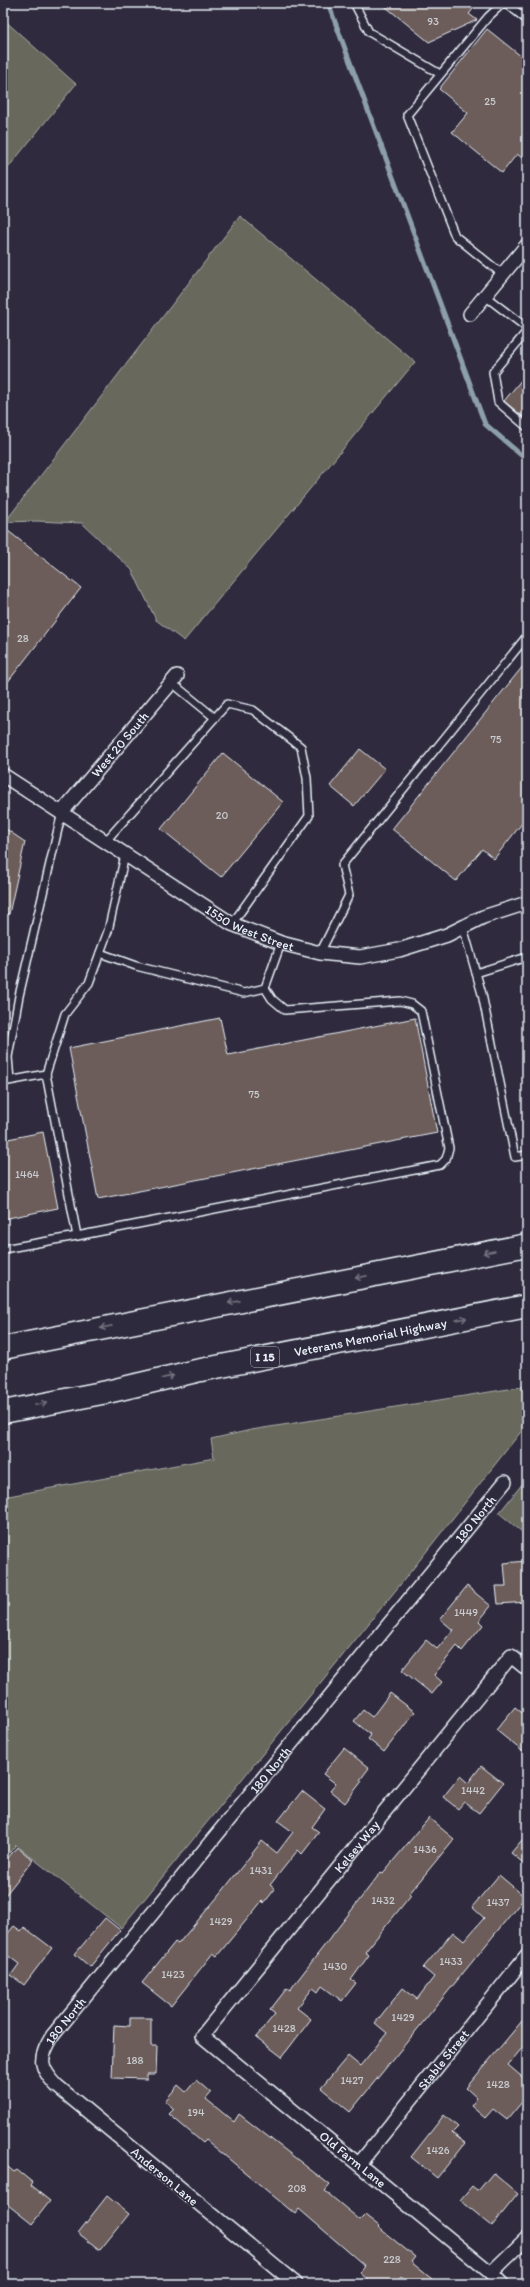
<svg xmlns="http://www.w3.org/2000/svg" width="530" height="2287" viewBox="0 0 530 2287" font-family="Itim,sans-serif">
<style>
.green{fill:#68695b;stroke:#a8adaa}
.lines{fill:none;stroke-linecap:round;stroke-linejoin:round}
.stream{stroke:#8d9fab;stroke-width:5}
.building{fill:#6d5d5a;stroke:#e8f1f8}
.lane-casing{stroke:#e8f1f8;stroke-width:10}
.street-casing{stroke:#e8f1f8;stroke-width:16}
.highway-casing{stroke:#e8f1f8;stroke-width:25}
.lane{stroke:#2f2a3d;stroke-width:7}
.street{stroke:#2f2a3d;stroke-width:13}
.highway{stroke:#2f2a3d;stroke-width:22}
.oneway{stroke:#70707e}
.labels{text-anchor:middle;stroke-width:3.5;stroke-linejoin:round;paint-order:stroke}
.number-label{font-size:11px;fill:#c9ccd0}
.shield{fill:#2f2a3d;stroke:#b0b5c0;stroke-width:1}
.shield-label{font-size:12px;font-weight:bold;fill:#e8f1f8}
.street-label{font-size:13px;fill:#e8f1f8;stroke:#2f2a3d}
</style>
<rect width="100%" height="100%" fill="#2f2a3d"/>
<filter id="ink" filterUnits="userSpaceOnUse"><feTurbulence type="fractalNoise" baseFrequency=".025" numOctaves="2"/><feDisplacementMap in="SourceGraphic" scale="8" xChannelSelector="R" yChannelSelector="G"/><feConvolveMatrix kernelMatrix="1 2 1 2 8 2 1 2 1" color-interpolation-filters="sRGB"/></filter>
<g filter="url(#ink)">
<g class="green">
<path d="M3,19L76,84L3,174Z"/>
<path d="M240,216L415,362L184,641L156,620L132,570L82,523L36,521L5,522Z"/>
<path d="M527,1386V1424L400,1585L121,1928L16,1845L3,1860V1497L214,1458L211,1439L251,1430Z"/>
<path d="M527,1478V1536L499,1513Z"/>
</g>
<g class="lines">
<path class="stream" d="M328,3L485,424L527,460"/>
</g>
<g class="building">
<path d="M381,3H478L469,14L477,20L429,42Z"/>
<path d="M487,29L527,61V162L517,154L502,173L452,132L468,113L439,89Z"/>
<path d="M527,373V420L504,401Z"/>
<path d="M3,527L81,588L3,688Z"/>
<path d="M527,661V817L494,859L482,849L456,881L392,829Z"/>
<path d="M360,749L385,769L354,806L330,786Z"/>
<path d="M223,753L283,802L221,877L161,829Z"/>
<path d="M3,827L25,842L9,914L3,913Z"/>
<path d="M220,1018L228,1055L415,1018L437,1133L98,1199L69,1048Z"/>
<path d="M43,1132L58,1208L3,1219V1140Z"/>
<path d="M527,1561V1602L498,1604L496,1586H506L504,1563Z"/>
<path d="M467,1586L491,1606L479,1621L483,1625L462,1651L457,1646L434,1675L442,1682L432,1694L402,1670L426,1640L437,1649L453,1630L440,1619Z"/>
<path d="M390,1693L415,1712L384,1752L368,1739L371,1735L354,1721L363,1710L372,1717Z"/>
<path d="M515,1707L527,1717V1755L496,1730Z"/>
<path d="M344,1748L369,1768L360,1780L362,1781L345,1803L330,1791L336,1784L323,1774Z"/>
<path d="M481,1766L503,1783L479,1813L464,1802L458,1809L443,1797L460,1776L468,1783Z"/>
<path d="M302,1791L325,1809L312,1827L319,1832L302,1854L298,1850L270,1885L275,1889L264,1903L262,1901L217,1956L213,1953L171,2006L142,1983L175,1942L178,1944L221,1893L262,1841L277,1853L293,1832L278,1821Z"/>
<path d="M429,1818L454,1839L409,1894L411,1895L365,1952L369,1955L351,1980L356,1983L342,2001L322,1986L318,1992L313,1988L297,2008L311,2019L282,2057L256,2037L275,2014L270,2010L287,1988L290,1990L381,1872L383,1873Z"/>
<path d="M527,1834V1866L511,1853Z"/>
<path d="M17,1847L33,1860L3,1898V1864Z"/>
<path d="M499,1875L525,1897L350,2112L321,2088L348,2056L360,2066L374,2049L387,2033L375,2023L403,1988L417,1999L434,1977L423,1968L453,1932L464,1941L484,1918L472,1907Z"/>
<path d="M105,1918L120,1930L90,1967L75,1954Z"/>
<path d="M14,1926L21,1931L24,1927L52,1948L24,1985L11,1975L19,1964L3,1952V1939Z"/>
<path d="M527,2015V2042L508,2065L527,2081V2096L507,2120L493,2109L485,2118L471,2106L477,2098L466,2088Z"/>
<path d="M130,2018H151V2046H157L156,2074H147V2079L112,2078L114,2025L130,2026Z"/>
<path d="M196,2080L211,2093L206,2099L234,2122L239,2114L330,2185L325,2191L360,2220L365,2215L379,2226L378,2227L415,2257L411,2262L438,2284H410L401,2277L395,2284H373L360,2273L365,2266L299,2209L295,2214L206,2140L203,2143L169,2114L174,2109L165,2101L178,2085L186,2092Z"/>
<path d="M444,2115L458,2127L452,2133L465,2143L437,2178L411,2157Z"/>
<path d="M3,2163L14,2172L17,2170L33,2183L31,2186L50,2201L32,2224L3,2201Z"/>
<path d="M493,2173L518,2194L492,2226L460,2200L472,2186L478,2191Z"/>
<path d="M107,2196L129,2214L100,2250L78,2233Z"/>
</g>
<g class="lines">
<defs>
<g id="lane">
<path d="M354,3L369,32L440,74"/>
<path d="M506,3L527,20"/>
<path d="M502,274L455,236L407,115L488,17L503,3"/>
<path d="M485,296L527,328"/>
<path d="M527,331L493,372L498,402L527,427"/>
<path d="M171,682L215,718"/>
<path d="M105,842L227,704L253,710L301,747L307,778L309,816L232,924"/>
<path d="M463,927L482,994L515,1157L527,1155"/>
<path d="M100,953L136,966L244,993L265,988L281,943"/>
<path d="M320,953L349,895L342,865L527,636"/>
<path d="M476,973L527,957"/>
<path d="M46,1074L65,1014L89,983L108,931L125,855"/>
<path d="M10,1080L8,1057L19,996L62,812"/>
<path d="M3,1082L46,1074L77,1236L3,1249"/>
<path d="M77,1236L440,1165L446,1159L449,1148L421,1011L412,1004L400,1001L285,1010L272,999L265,988"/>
</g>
<g id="street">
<path d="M470,314L527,245"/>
<path id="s1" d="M3,775L232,924L281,943L320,953L360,957L399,950L447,935L483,917L527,903"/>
<path id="s2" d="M62,812L177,676"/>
<path id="s3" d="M359,2164L527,1955"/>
<path d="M491,2273L527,2238"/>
<path id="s4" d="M296,2284L57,2086C38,2066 39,2058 53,2035L505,1482"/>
<path id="s5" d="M502,2284L491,2273L202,2036L511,1656L527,1669"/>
</g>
<g id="highway">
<path d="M3,1348L527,1245"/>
<path id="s6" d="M3,1412L107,1392L196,1371L527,1306"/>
</g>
</defs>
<use href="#lane" class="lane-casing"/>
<use href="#street" class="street-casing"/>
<use href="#highway" class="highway-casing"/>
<use href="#lane" class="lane"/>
<use href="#street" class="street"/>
<use href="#highway" class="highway"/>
</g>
<defs><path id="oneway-shaft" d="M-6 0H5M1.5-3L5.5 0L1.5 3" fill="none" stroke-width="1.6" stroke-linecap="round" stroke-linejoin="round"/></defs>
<g class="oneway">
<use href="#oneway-shaft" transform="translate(489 1252) rotate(169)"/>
<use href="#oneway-shaft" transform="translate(361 1277) rotate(169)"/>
<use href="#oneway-shaft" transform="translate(234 1302) rotate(169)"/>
<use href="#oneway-shaft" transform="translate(461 1319) rotate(-11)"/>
<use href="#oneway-shaft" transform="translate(106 1327) rotate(169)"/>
<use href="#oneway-shaft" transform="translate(168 1377) rotate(-13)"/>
<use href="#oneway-shaft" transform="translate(41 1404) rotate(-11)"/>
</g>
</g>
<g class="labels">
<g class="number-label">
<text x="433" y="25">93</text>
<text x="490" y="105">25</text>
<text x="23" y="642">28</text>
<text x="496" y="743">75</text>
<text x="222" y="819">20</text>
<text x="254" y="1098">75</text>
<text x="27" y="1178">1464</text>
<text x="466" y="1616">1449</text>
<text x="473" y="1794">1442</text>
<text x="425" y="1853">1436</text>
<text x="261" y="1874">1431</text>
<text x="383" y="1904">1432</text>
<text x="498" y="1906">1437</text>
<text x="221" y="1925">1429</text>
<text x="451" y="1965">1433</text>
<text x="335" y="1970">1430</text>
<text x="173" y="1978">1423</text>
<text x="403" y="2021">1429</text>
<text x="284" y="2032">1428</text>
<text x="135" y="2064">188</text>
<text x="352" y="2084">1427</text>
<text x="498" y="2088">1428</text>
<text x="196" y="2116">194</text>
<text x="438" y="2154">1426</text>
<text x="297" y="2192">208</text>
<text x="392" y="2263">228</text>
</g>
<rect class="shield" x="251" y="1347" width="28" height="20" rx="3"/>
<g class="shield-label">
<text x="265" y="1361">I 15</text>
</g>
<g class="street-label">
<text dy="5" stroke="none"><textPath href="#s2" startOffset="89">West 20 South</textPath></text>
<text dy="5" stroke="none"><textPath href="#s1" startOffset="291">1550 West Street</textPath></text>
<text dy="5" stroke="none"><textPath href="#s6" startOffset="375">Veterans Memorial Highway</textPath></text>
<text dy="5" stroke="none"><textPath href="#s4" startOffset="1035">180 North</textPath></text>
<text dy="5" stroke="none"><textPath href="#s4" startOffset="711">180 North</textPath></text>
<text dy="5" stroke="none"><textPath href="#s5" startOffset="634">Kelsey Way</textPath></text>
<text dy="5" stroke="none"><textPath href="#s4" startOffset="387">180 North</textPath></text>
<text dy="5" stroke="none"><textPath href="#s3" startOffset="134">Stable Street</textPath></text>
<text transform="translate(353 2159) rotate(39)" y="5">Old Farm Lane</text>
<text transform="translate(165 2176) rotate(40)" y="5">Anderson Lane</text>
</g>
</g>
<rect width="530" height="2287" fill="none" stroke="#2f2a3d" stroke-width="16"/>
<rect x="8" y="8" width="514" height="2271" fill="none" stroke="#e8f1f8" stroke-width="1.5" filter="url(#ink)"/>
</svg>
